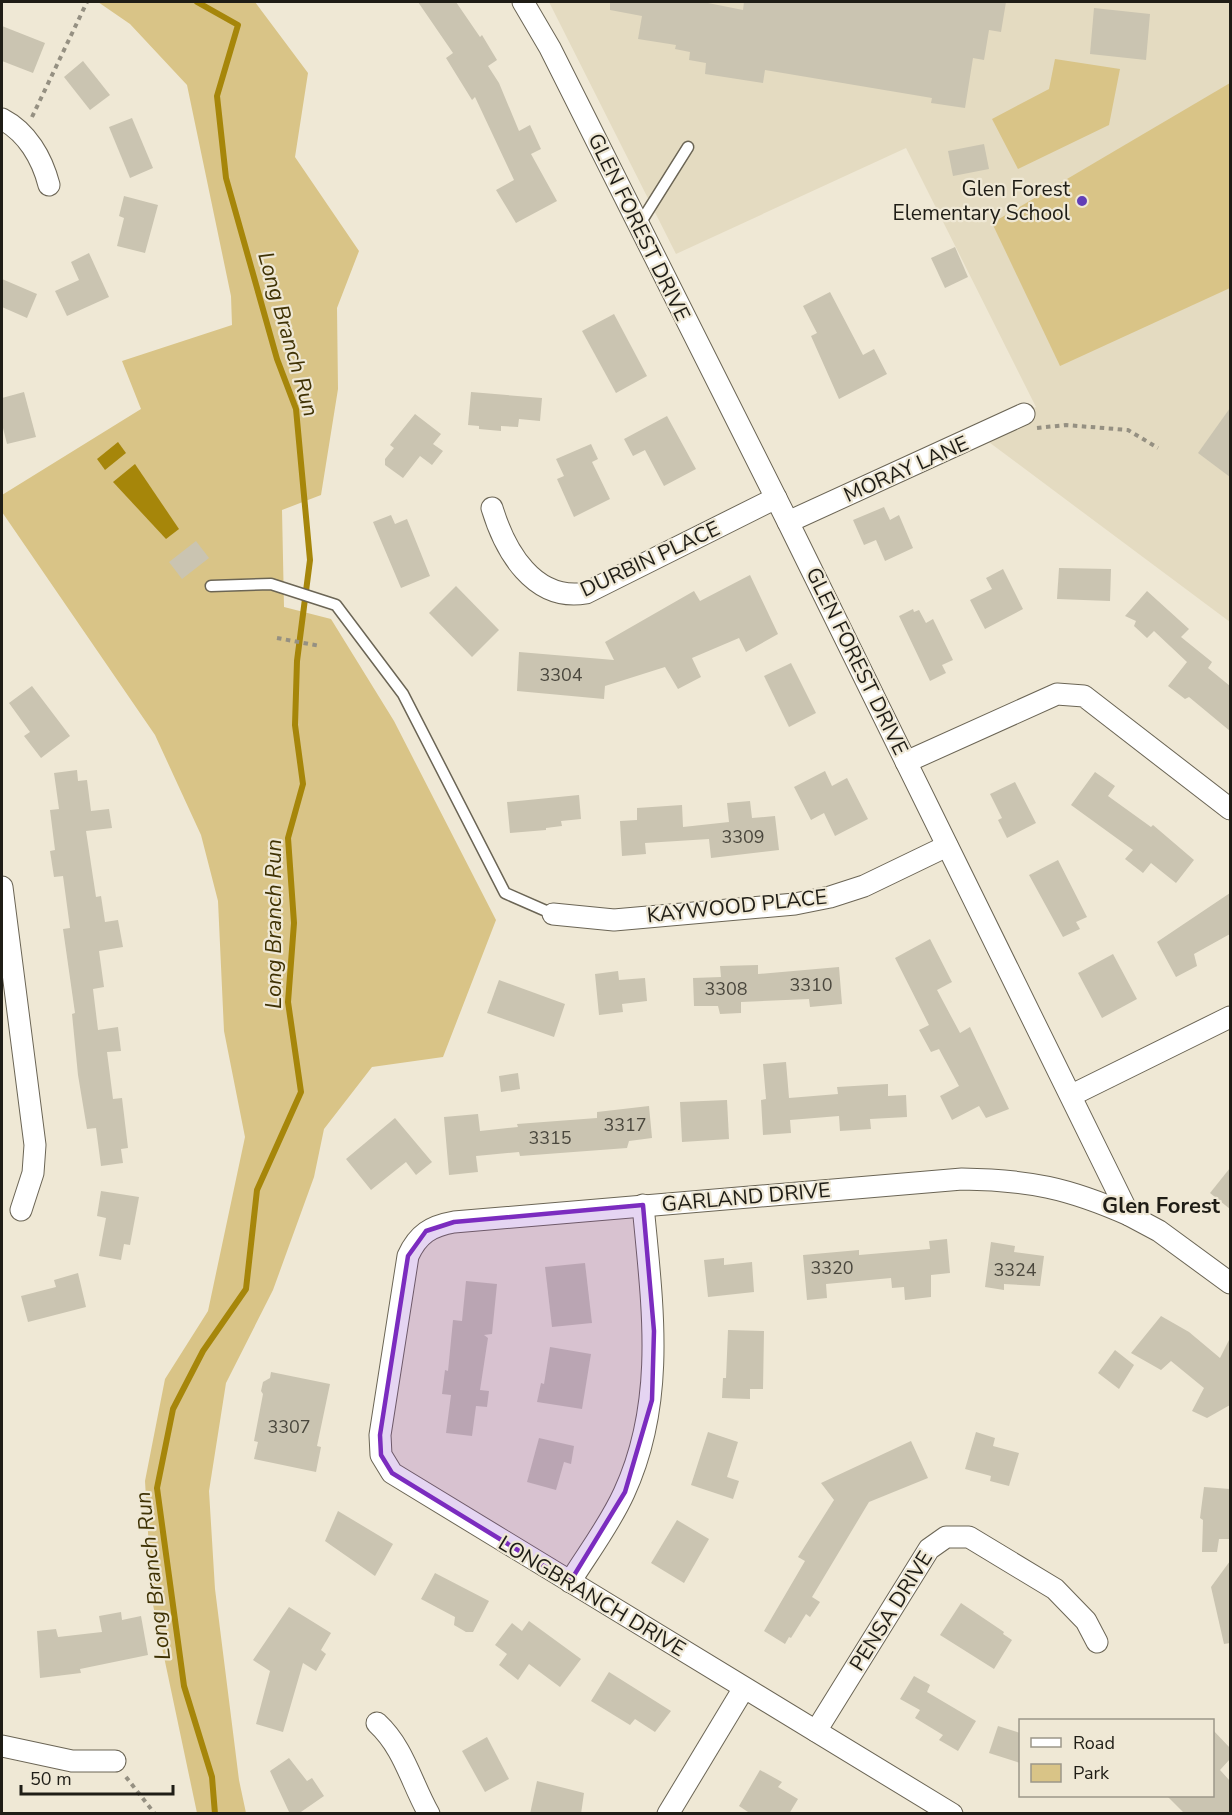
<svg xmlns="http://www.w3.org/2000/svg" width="1232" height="1815" viewBox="0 0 1232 1815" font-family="'Nunito Sans',sans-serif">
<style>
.built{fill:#e4dbc1}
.green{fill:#d9c487}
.water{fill:#a6860a}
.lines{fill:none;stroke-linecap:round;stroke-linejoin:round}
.stream{stroke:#a6860a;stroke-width:6}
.building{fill:#cac4b1}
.service-casing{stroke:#6b6555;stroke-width:13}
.minor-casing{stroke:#6b6555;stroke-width:23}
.path{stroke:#959082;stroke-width:4;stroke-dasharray:4.5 4.5;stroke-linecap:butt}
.service{stroke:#fff;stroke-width:10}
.minor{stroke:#fff;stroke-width:21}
.marked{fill:#7b2cbf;fill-opacity:0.2;stroke:#7b2cbf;stroke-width:4.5;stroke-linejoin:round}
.poi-dot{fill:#613eb7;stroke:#efe8d5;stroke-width:2}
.labels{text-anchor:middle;stroke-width:4.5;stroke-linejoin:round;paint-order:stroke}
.number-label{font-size:18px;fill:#4a473d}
.poi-label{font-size:21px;fill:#1f1d16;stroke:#efe8d5;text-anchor:end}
.street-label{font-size:21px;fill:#1f1d16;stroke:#efe8d5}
.water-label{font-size:22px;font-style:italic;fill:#3f3204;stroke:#efe8d5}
.neighbourhood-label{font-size:22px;font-weight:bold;fill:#1f1d16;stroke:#efe8d5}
</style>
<rect width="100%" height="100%" fill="#efe8d5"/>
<path class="built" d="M549,2H1230V622L978,434L1036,407L906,148L676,254Z"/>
<g class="green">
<path d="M98,2H255L308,73L295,157L359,251L337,308L338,389L321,495L282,510L284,607L331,619L394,721L496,920L443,1057L372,1067L324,1129L314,1177L273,1290L226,1383L209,1491L215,1589L239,1780L246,1813H197L152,1600L145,1481L165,1379L208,1311L245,1137L224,1031L218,901L201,835L155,735L2,512V495L141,409L122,361L232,325L231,296L187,85L130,24Z"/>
<path d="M1055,59L1120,69L1109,125L1018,169L992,119L1049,89Z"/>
<path d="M1230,83V288L1060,366L992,223Z"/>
</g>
<g class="water">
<path d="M118,442L126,453L105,470L97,459Z"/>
<path d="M135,464L179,529L166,539L113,482Z"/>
</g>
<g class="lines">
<path class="stream" d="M197,2L238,25L217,96L226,178L277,359L296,409L310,560L297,661L295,725L303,784L288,838L294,923L288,1002L301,1092L257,1190L246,1289L203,1351L173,1409L157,1488L184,1686L212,1777L215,1814"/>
</g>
<g class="building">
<path d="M418,2H456L480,37L482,35L497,60L488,66L499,83L519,131L530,125L541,149L531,154L557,201L516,223L496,190L514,180L475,97L472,100L446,58L453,53Z"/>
<path d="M610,2H703L743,10L744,2H1006L1001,32L989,30L984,60L973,58L965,108L931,103L932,98L765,70L763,83L705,74L706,63L689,60L690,52L675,49L676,45L638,39L642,16L610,10Z"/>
<path d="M1094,8L1150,14L1146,60L1090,54Z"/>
<path d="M2,26L45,43L33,73L2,61Z"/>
<path d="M83,61L110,95L90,110L64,77Z"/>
<path d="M132,118L153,168L130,178L109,127Z"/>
<path d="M984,144L989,169L953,176L948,151Z"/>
<path d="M124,196L158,205L145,253L117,246L124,218L119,216Z"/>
<path d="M955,247L968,277L945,288L931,258Z"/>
<path d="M89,253L109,297L67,316L55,291L79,280L71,262Z"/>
<path d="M2,279L37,294L27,318L2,307Z"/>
<path d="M830,292L863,355L874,349L887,374L839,399L811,336L817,333L803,306Z"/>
<path d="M614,314L647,376L616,393L582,331Z"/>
<path d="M24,392L36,437L7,444L2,424V398Z"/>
<path d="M471,392L542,398L540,421L519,419L518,427L501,426V431L479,429V426L468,425Z"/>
<path d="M1230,408V477L1198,453Z"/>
<path d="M415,414L441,434L433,444L443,451L432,465L420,456L403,478L385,465V459L394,448L390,445Z"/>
<path d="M667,416L696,469L664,486L645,450L633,456L624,439Z"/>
<path d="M591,444L598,459L592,462L610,499L574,517L557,479L564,476L556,459Z"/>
<path d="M884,507L890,520L899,515L913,548L885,561L876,540L864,545L853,520Z"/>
<path d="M391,515L395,524L407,519L430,576L401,588L373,522Z"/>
<path d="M196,541L209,558L182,579L169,562Z"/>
<path d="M1059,568L1111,569L1110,601L1057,599Z"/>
<path d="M1003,569L1023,609L985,629L970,600L992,589L986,578Z"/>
<path d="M750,575L778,634L746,652L739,638L692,658L701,677L678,689L665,667L605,686L604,699L517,691L519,652L614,660L605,642L694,591L700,601Z"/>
<path d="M456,586L499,630L472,657L429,613Z"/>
<path d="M1147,591L1189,629L1181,637L1212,662L1208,668L1230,686V731L1189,697L1185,699L1168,686L1187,662L1154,631L1147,638L1134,626L1136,621L1125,616Z"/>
<path d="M913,609L914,612L919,610L926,623L933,619L953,660L942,665L946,673L930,681L899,616Z"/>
<path d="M791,663L816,713L789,727L764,676Z"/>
<path d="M32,686L70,736L41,758L24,736L30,732L9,703Z"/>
<path d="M77,770L78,781L87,780L91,811L109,809L112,828L86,831L96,897L101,896L105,922L118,920L123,947L99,951L104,987L93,989L98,1030L118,1027L121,1051L107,1052L113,1099L122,1098L128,1148L121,1149L123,1163L101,1166L96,1128L87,1129L78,1075L72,1014L75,1013L63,929L70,928L63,876L54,877L50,851L55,850L50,810L59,809L54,773Z"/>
<path d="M825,771L832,786L847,778L868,819L835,836L824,813L811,820L794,787Z"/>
<path d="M1095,772L1115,786L1108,796L1151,827L1153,825L1194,860L1176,883L1151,863L1143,873L1125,859L1133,850L1071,805Z"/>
<path d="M1015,782L1036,823L1007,838L998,820L1002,818L990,794Z"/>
<path d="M579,795L581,819L561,821L562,826L546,828V830L510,833L507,802Z"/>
<path d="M750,801L752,818L775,816L779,850L711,858L709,839L645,843L646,854L622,856L620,821L637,820V808L682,805L683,827L729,822L727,803Z"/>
<path d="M1058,860L1087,917L1076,922L1080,929L1063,937L1029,875Z"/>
<path d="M1230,893V934L1194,954L1197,966L1176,977L1157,942Z"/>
<path d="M930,939L952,982L937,990L960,1033L970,1027L1009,1109L986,1118L979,1106L952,1120L940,1096L959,1086L939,1049L931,1052L919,1030L929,1025L895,958Z"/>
<path d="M1113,954L1137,999L1102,1018L1078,973Z"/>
<path d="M758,965V974L839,967L842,1004L810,1007L809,999L741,1002V1013L720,1014L718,1006H694L693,978L721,977L720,966Z"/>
<path d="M618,971L619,980L645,978L647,1001L622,1004L623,1012L599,1015L595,974Z"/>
<path d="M499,980L565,1004L554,1037L487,1013Z"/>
<path d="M786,1062L789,1098L838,1094L837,1087L888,1084V1096L906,1095L907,1117L870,1119L871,1129L840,1131L839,1116L790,1120L791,1133L763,1135L761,1100L766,1099L763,1064Z"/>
<path d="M518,1073L520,1089L501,1092L499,1076Z"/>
<path d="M727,1100L729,1139L682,1142L680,1102Z"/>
<path d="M649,1106L652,1138L629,1141L627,1148L520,1156L519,1152L476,1156L478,1172L449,1175L444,1117L478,1114L480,1131L518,1127L517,1124L597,1118V1112Z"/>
<path d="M395,1118L432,1162L416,1175L406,1162L371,1190L346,1159Z"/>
<path d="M1230,1168V1209L1210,1193Z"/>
<path d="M101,1191L139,1197L130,1245L124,1244L121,1260L99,1256L106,1218L97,1216Z"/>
<path d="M947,1239L950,1273L931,1275V1297L905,1300L904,1287L892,1288L891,1278L826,1284L827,1298L807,1300L803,1255L859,1250V1255L930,1249L929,1241Z"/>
<path d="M991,1242L1015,1246L1014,1252L1044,1256L1040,1286L1004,1284V1290L985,1287Z"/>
<path d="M724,1258V1265L752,1262L754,1292L708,1297L704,1260Z"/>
<path d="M585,1263L592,1323L552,1327L545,1267Z"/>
<path d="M78,1273L86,1307L28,1322L21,1296L56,1287L54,1280Z"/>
<path d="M466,1281L497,1284L492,1334L484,1335L488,1338L480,1390L489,1391L487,1407L476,1406L472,1436L446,1433L451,1395L442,1394L445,1370L448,1371L453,1320L462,1321Z"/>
<path d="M1161,1316L1189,1332L1220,1358L1230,1338V1405L1207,1418L1192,1411L1204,1388L1171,1361L1161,1370L1131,1353Z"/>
<path d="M728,1330L764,1331L763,1389H750V1399L722,1398L723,1378H726Z"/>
<path d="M550,1347L591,1354L582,1409L537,1402L541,1383L544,1384Z"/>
<path d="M1115,1350L1134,1365L1119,1389L1098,1373Z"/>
<path d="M271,1372L330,1384L317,1446L321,1447L316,1472L254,1459L258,1442L254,1441L263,1394L261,1391L263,1382L270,1378Z"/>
<path d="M708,1432L738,1442L727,1477L739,1481L733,1499L691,1485Z"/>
<path d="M976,1432L995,1438L993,1446L1019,1453L1009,1486L990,1481L991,1476L965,1469Z"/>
<path d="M539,1438L574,1446L571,1464L564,1462L556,1490L527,1482Z"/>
<path d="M911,1441L928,1478L869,1502L812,1597L820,1602L810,1617L806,1614L791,1638L789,1637L785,1644L764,1631L805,1561L798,1557L834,1500L821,1483Z"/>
<path d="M1204,1487L1230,1489V1539H1219L1217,1552H1202L1203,1520L1200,1518Z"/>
<path d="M338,1511L393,1544L375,1576L325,1541Z"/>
<path d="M677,1520L709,1539L684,1583L651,1563Z"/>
<path d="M1230,1561V1643L1224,1644L1211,1587Z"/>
<path d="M435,1573L489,1601L473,1632H466L454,1625L455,1617L421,1599Z"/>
<path d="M961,1603L1004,1632L1003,1634L1012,1640L994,1669L940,1635Z"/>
<path d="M289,1607L331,1633L321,1650L326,1654L316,1671L303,1663L283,1732L256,1724L270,1671L253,1660Z"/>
<path d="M121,1612L122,1620L141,1616L148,1655L80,1669L81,1673L40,1678L37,1631L56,1629L58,1637L102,1632L99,1616Z"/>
<path d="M529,1621L581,1659L560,1687L529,1664L518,1680L499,1665L507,1654L495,1645L512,1623L522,1631Z"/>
<path d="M609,1672L671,1711L655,1732L635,1719L630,1725L591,1701Z"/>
<path d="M914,1676L930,1685L927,1692L976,1721L958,1751L939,1740L943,1735L915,1718L920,1710L900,1699Z"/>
<path d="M998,1726L1020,1733V1763L989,1753Z"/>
<path d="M1212,1729L1230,1748V1759L1220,1770L1230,1781V1814H1185L1167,1796H1212Z"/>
<path d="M487,1737L509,1779L485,1792L462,1751Z"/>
<path d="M289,1758L307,1781L312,1778L324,1796L298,1814H290L270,1771Z"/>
<path d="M760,1770L782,1782L778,1787L798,1799L789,1814H751L739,1806Z"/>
<path d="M537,1781L584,1793L581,1814H530Z"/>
</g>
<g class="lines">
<defs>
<g id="service">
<path d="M639,225L688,147"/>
<path d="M211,586L271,584L336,605L403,694L505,893L553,914"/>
</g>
<g id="minor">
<path d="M523,2L550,48L788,522L1129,1215L1159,1231L1230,1283"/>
<path d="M2,119C27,132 42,158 49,185"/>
<path d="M492,508C505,551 534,602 586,593L776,498"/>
<path d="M788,522L1024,414"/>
<path d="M906,762L1057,694L1084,696L1230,809"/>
<path d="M2,887L35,1145L33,1173L21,1210"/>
<path d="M553,914L614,920L795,904L830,897L864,886L947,846"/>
<path d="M1072,1095L1230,1017"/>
<path d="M570,1582C588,1553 610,1524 624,1493C667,1400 652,1303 643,1205"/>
<path d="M377,1723C404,1748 411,1782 429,1814"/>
<path d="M816,1731L929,1549L946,1537H969L1055,1589L1086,1621L1097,1642"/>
<path d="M2,1746L72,1761H115"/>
<path d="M668,1814L744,1688"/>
<path d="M952,1814L392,1473L381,1455L380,1435L408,1256C418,1234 431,1226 454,1222L962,1179C1029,1180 1068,1188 1129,1215"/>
</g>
</defs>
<use href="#service" class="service-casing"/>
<use href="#minor" class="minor-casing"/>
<g class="path">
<path d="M32,117L87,2"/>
<path d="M1037,428L1066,425L1128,430L1158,448"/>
<path d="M277,638L320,646"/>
<path d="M126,1777L155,1814"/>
</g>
<use href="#service" class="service"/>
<use href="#minor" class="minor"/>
</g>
<path class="marked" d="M643,1205L654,1331L652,1400L625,1492L570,1582L392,1473L381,1455L380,1435L408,1256L426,1231L454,1222Z"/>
<circle class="poi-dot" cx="1082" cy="201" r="6"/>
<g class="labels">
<g class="number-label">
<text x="561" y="681">3304</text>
<text x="743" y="843">3309</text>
<text x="811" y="991">3310</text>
<text x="726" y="995">3308</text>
<text x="625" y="1131">3317</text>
<text x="550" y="1144">3315</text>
<text x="832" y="1274">3320</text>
<text x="1015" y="1276">3324</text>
<text x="289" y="1433">3307</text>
</g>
<g class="poi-label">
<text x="1070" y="196">Glen Forest<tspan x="1070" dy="24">Elementary School</tspan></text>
</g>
<g class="street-label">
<text transform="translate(639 227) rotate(64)" y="7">GLEN FOREST DRIVE</text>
<text transform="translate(906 469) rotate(-24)" y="7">MORAY LANE</text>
<text transform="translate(650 559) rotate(-25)" y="7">DURBIN PLACE</text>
<text transform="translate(857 661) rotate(64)" y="7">GLEN FOREST DRIVE</text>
<text transform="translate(737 906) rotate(-6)" y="7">KAYWOOD PLACE</text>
<text transform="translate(746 1197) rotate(-5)" y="7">GARLAND DRIVE</text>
<text transform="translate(592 1596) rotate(31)" y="7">LONGBRANCH DRIVE</text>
<text transform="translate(891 1611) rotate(-58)" y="7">PENSA DRIVE</text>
</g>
<g class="water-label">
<text transform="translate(289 334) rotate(74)" y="8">Long Branch Run</text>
<text transform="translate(273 924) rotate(-90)" y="8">Long Branch Run</text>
<text transform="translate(152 1576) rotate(-97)" y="8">Long Branch Run</text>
</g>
<g class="neighbourhood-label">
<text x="1161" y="1213">Glen Forest</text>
</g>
</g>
<rect width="1232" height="1815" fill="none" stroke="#1f1d16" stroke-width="6"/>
<rect x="1019" y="1719" width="195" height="78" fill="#efe8d5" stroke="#9c9789" stroke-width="1.5"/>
<rect x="1031" y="1738" width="30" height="9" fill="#ffffff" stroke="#9c9789" stroke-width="1.5"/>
<text x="1073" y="1749" font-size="18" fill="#1f1d16">Road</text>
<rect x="1031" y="1764" width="30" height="18" fill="#d9c487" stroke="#9c9789" stroke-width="1.5"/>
<text x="1073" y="1779" font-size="18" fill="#1f1d16">Park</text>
<path d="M21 1785v9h152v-9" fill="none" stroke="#1f1d16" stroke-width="3"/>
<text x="30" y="1785" font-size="18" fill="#1f1d16" stroke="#efe8d5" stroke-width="4.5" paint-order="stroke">50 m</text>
</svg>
